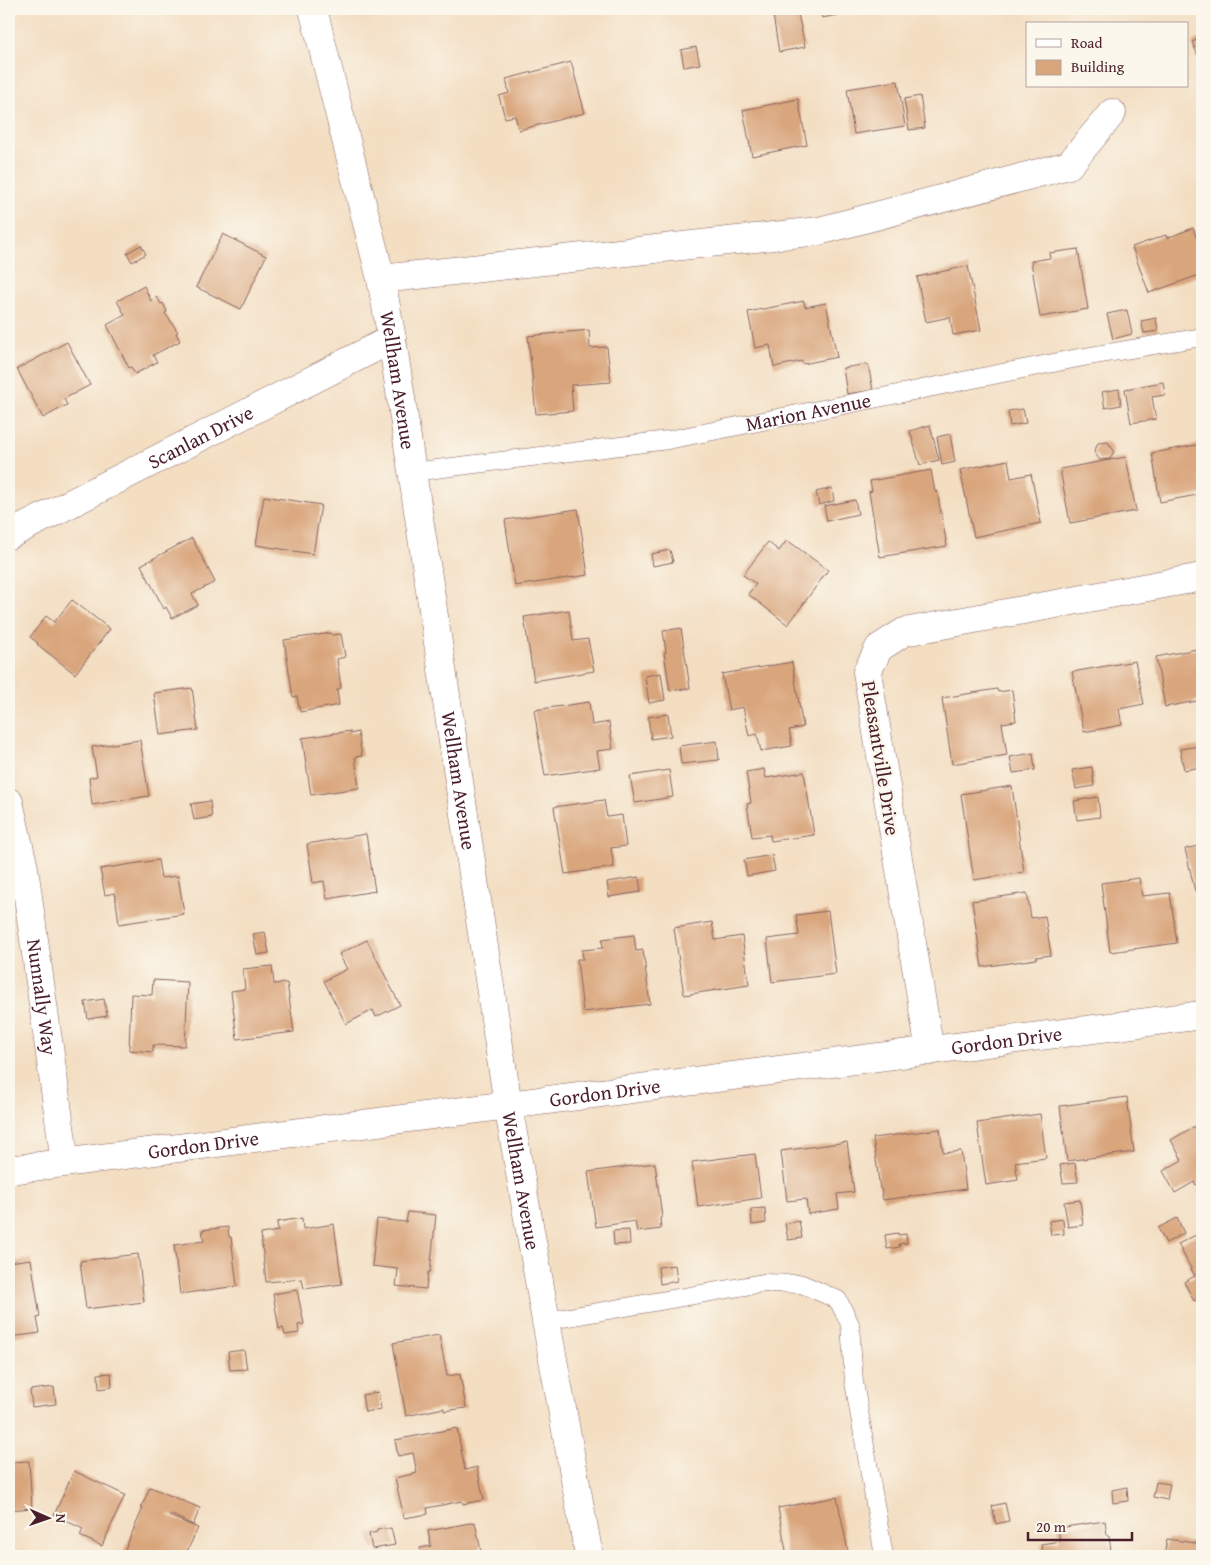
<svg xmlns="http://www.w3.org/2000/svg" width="1211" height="1565" viewBox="0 0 1211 1565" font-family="'Gentium Book Plus',serif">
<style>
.building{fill:#d9a57b}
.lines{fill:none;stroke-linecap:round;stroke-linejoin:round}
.service-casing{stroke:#856260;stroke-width:19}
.minor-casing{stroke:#856260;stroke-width:29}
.tertiary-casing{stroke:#856260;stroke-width:29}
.service{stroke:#fff;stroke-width:18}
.minor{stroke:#fff;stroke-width:28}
.tertiary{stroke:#fff;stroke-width:28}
.labels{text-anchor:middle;stroke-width:5;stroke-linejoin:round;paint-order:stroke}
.street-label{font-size:20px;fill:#4a1f2b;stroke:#fbf7ec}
</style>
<rect width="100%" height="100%" fill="#fbf7ec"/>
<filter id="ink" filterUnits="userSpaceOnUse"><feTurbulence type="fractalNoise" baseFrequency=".02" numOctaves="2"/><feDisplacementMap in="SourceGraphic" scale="10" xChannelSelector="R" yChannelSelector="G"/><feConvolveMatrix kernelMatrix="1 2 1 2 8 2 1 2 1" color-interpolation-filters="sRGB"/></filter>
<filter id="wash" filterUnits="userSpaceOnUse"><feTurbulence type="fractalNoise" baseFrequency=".0096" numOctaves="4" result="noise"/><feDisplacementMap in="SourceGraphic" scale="20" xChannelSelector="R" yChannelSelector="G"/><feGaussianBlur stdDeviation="1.12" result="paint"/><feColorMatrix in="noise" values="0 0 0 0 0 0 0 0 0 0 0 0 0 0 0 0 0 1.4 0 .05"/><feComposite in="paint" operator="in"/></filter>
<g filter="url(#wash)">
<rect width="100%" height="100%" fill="#f3dec2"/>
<g id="blocks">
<g class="building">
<path d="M772,9H797L805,47L779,52Z"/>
<path d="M819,9H835L837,15L822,18Z"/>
<path d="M1202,37V65L1192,42Z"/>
<path d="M696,47L700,64L684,67L681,50Z"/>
<path d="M571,62L585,113L519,130L515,116L505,118L499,96L509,93L506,79Z"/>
<path d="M898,81L905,126L854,134L847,89Z"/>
<path d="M920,96L925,128L909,130L904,99Z"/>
<path d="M798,99L807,145L752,156L743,110Z"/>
<path d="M1193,228L1202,253V274L1149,293L1132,247L1166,235L1167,238Z"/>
<path d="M223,234L266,256L241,309L196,287Z"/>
<path d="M141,245L146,254L132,262L127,253Z"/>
<path d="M1078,249L1088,309L1040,317L1031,261L1050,258L1049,253Z"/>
<path d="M968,266L981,330L953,335L950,317L926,322L917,277Z"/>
<path d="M144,286L151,301L157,297L161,304L163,303L167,312L165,313L178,332L176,333L180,341L153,355L157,362L135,374L131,367L129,368L107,325L125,315L117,301Z"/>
<path d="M804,301L805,307L826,303L837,357L803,364L802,361L774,367L770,345L755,348L748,312Z"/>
<path d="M1127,310L1132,334L1113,339L1107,314Z"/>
<path d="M1156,318L1158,331L1144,333L1141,321Z"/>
<path d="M589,330L590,348L607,347L611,382L571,385L573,411L536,414L528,336Z"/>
<path d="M67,342L90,385L64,399L67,405L43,418L17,369Z"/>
<path d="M868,364L873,390L847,394L843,368Z"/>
<path d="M1163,382L1165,395L1152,397L1156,419L1131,423L1125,389Z"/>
<path d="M1119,389L1121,405L1105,408L1102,392Z"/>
<path d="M1023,409L1026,423L1010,426L1008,411Z"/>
<path d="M930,425L939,460L920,465L910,431Z"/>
<path d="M950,434L955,462L942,465L937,437Z"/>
<path d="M1108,442L1114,451L1110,459L1100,460L1094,452L1098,443Z"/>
<path d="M1202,444V494L1160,502L1152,453Z"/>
<path d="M1126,457L1136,511L1070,523L1060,469Z"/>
<path d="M1008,460L1011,478L1031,474L1041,523L974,537L960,470Z"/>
<path d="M931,470L935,492L937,491L947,546L880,557L869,492L872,491L870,481Z"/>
<path d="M832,488L834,501L819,505L816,492Z"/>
<path d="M264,496L321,505L313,554L256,545Z"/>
<path d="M855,500L858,514L827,521L824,506Z"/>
<path d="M578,509L588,575L515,586L505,520Z"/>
<path d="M192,538L215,582L192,594L198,605L172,618L166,607L164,609L141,565Z"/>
<path d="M787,540L828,570L788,625L748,594L756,584L743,575L768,542L779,551Z"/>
<path d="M670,550L673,562L653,566L651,554Z"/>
<path d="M72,600L110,629L75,674L37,644L38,643L30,637L46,616L54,622Z"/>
<path d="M569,610L573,641L588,639L594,671L534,681L524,617Z"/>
<path d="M681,628L690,688L670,691L664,653L666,652L663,631Z"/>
<path d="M331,633L332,635L341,634L345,656V657L337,659L341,688L337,690L339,705L300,712L297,696L293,697L284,640Z"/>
<path d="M1202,648V700L1165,707L1156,657Z"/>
<path d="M1135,661L1144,704L1119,709L1122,725L1084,732L1072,672Z"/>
<path d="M792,662L803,727L789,730L792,746L761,751L757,734L749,736L743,707L729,710L722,674Z"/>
<path d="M661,673L665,700L649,703L645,676Z"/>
<path d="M192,688L198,730L160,735L154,693Z"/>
<path d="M997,689L998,692L1012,690L1016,721L1002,723L1007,755L952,764L942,698Z"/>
<path d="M589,702L592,725L609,722L613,749L597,751L600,768L545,776L534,710Z"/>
<path d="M668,714L671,736L651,739L648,717Z"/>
<path d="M350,731V734L358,732L362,756L355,757L359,788L311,795L302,738Z"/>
<path d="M140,740L149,796L92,805L89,778L97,776L92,747Z"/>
<path d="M717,741L719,760L681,764L679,746Z"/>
<path d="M1199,746L1202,767L1184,770L1180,749Z"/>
<path d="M1033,753L1035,770L1013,773L1010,757Z"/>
<path d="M1092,767L1094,786L1076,789L1072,770Z"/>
<path d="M764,769L766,778L804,772L814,835L771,841L770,835L752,837L747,804L751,803L746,772Z"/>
<path d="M669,770L673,797L635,803L630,776Z"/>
<path d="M1012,786L1024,872L974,880L961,794Z"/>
<path d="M1098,797L1100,817L1077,820L1074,801Z"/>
<path d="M604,800L607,817L622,815L626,846L611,848L614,867L565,874L554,807Z"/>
<path d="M210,801L212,817L194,820L191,804Z"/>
<path d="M366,834L375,891L327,899L324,881L313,883L307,844Z"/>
<path d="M1202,845V890L1195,891L1185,849Z"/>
<path d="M772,855L775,871L747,876L744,860Z"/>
<path d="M158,860L161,878L178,876L184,914L119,924L115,893L105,895L100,869Z"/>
<path d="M639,877L641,892L609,897L607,882Z"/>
<path d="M1139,878L1142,896L1170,893L1177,943L1110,952L1101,883Z"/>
<path d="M1027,893L1031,918L1045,916L1051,955L1036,957V959L982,967L972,901Z"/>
<path d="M828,911L836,974L772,982L767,939L799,935L796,915Z"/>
<path d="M712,922L715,940L742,936L749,985L684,995L674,928Z"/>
<path d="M265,932L269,953L257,955L253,934Z"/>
<path d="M634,935L636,951L643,950L650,1004L583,1012L577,959H583L582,950L603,948L602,939Z"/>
<path d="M367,940L400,1005L376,1017L373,1010L346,1024L324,981L347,969L339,954Z"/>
<path d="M272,966L274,984L287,983L294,1032L237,1039L231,991L245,989L243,969Z"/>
<path d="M153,980L188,982L185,1046L153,1045V1052L129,1050L131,994L152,995Z"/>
<path d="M104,999L107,1016L88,1019L85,1002Z"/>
<path d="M1127,1097L1134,1152L1067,1161L1060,1106Z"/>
<path d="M1040,1114L1046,1158L1015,1162L1018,1180L986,1185L977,1123Z"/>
<path d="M1202,1122V1181L1196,1185L1194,1182L1175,1193L1163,1171L1182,1160L1171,1140Z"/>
<path d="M940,1129L943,1153L961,1151L966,1189L883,1200L881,1189H880L873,1138Z"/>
<path d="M847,1142L854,1192L837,1194L839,1209L808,1214L806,1199L787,1201L781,1151Z"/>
<path d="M755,1154L761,1198L698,1207L692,1162Z"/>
<path d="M655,1163L662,1217L660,1218L661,1229L637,1232L635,1221L596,1227L588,1172Z"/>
<path d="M1075,1163L1078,1182L1063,1183L1060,1165Z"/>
<path d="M1080,1200L1083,1225L1068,1227L1064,1202Z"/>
<path d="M765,1208L766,1223L752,1225L751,1209Z"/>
<path d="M408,1212L436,1215L430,1272H428L426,1289L396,1286L398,1269L372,1266L377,1219L406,1222Z"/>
<path d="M302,1218L303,1229L334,1224L342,1284L304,1289L302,1279L266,1282L261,1234L278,1231L277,1222Z"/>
<path d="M1177,1218L1184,1233L1166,1243L1158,1228Z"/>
<path d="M1063,1219L1064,1234L1051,1235L1049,1221Z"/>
<path d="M799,1221L802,1238L788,1240L785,1224Z"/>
<path d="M228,1227L229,1237H231L237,1286L180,1294L174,1245L204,1241L202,1230Z"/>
<path d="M629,1230L630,1244L614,1245L613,1231Z"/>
<path d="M1202,1232V1297L1194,1301L1184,1282L1195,1276L1178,1244Z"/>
<path d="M898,1233V1235L906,1234L907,1243L899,1244L900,1247L887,1249L885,1235Z"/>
<path d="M138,1254L144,1302L86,1309L80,1261Z"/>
<path d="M31,1259L40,1317L37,1318L40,1333L10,1337L9,1262Z"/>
<path d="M675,1265L677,1281L660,1284L658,1267Z"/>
<path d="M297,1290L304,1324L298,1325L299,1333L285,1335L283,1328L279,1329L273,1294Z"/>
<path d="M439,1335L447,1376L460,1374L466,1408L444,1411V1408L406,1416L393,1343Z"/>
<path d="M244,1350L247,1369L230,1370L228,1352Z"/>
<path d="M111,1373L112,1387L99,1389L98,1374Z"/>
<path d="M54,1387L56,1404L32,1407L30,1390Z"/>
<path d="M378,1392L381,1409L365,1412L362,1395Z"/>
<path d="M457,1428L465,1470L477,1467L484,1500L463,1504L462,1501L427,1508L428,1514L404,1518L395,1478L417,1473L413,1453L398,1456L395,1440Z"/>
<path d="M29,1461L32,1508L9,1510V1462Z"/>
<path d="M74,1471L125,1495L102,1546L80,1536L83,1529L54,1515Z"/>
<path d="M1156,1482L1170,1484L1167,1500L1153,1497Z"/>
<path d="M150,1487L200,1508L193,1525L170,1514L169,1516L198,1528L185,1556H122L143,1508H141Z"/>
<path d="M1127,1487L1128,1501L1113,1503L1112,1490Z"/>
<path d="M837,1497L849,1556H787L778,1508Z"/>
<path d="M1005,1503L1009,1521L996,1524L992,1506Z"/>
<path d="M1105,1521L1107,1535H1109V1537L1112,1556H1043L1041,1544L1060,1541L1058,1528Z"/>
<path d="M475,1522L482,1556H422L420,1548L431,1546L428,1531Z"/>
<path d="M391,1528L395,1545L372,1549L369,1534L377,1532V1530Z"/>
<path d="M1167,1539L1202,1544V1556H1164Z"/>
</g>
</g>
</g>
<g filter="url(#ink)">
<use href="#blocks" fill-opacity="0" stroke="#856260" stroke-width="1"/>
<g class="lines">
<defs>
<g id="service">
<path id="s1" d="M412,472L668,440L1078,358L1202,337"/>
<path d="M546,1321L763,1283L802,1284L838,1300L850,1324L854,1382L884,1556"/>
</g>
<g id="minor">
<path d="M381,279L819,231L1069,165L1112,113"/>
<path id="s2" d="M9,535L392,339"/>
<path id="s3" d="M9,802L24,868L65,1162"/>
<path d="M930,1051L867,672L879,648L904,632L1202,577"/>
<path id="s4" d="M9,1170L1202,1015"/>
</g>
<g id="tertiary">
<path id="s5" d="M313,9L381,279L392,339L508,1105L546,1321L589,1556"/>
</g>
</defs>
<use href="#service" class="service-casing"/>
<use href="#minor" class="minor-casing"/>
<use href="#tertiary" class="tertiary-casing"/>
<use href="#service" class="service"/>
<use href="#minor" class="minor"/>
<use href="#tertiary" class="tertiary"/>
</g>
</g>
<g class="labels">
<g class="street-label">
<text dy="7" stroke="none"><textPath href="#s5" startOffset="381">Wellham Avenue</textPath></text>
<text dy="7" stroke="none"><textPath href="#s1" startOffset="401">Marion Avenue</textPath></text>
<text dy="7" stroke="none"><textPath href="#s2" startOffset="215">Scanlan Drive</textPath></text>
<text transform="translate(881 758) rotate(81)" y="7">Pleasantville Drive</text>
<text dy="7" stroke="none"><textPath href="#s5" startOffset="786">Wellham Avenue</textPath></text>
<text dy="7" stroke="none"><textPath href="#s3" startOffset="198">Nunnally Way</textPath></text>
<text dy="7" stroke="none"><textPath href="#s4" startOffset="1006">Gordon Drive</textPath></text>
<text dy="7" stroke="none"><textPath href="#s4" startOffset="601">Gordon Drive</textPath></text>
<text dy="7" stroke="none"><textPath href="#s4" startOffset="196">Gordon Drive</textPath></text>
<text dy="7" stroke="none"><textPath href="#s5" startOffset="1191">Wellham Avenue</textPath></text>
</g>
</g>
<rect width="1211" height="1565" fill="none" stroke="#fbf7ec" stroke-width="30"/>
<rect x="1026" y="22" width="162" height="65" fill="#fbf7ec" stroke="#b4a19f"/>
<rect x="1036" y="39" width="25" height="8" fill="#ffffff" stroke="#b4a19f"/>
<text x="1071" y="48" font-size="15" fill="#4a1f2b">Road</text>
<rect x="1036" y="60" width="25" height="15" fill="#d9a57b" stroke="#b4a19f"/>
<text x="1071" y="72" font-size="15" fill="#4a1f2b">Building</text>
<g transform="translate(48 1518) rotate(92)" stroke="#fbf7ec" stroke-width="4" paint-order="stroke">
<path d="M0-4L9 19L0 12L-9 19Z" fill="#4a1f2b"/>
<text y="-8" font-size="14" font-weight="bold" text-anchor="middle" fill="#4a1f2b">N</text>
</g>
<path d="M1028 1532v8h104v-8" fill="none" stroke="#4a1f2b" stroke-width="2.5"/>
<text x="1036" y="1532" font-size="15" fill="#4a1f2b" stroke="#fbf7ec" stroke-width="4" paint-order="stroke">20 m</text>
</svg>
